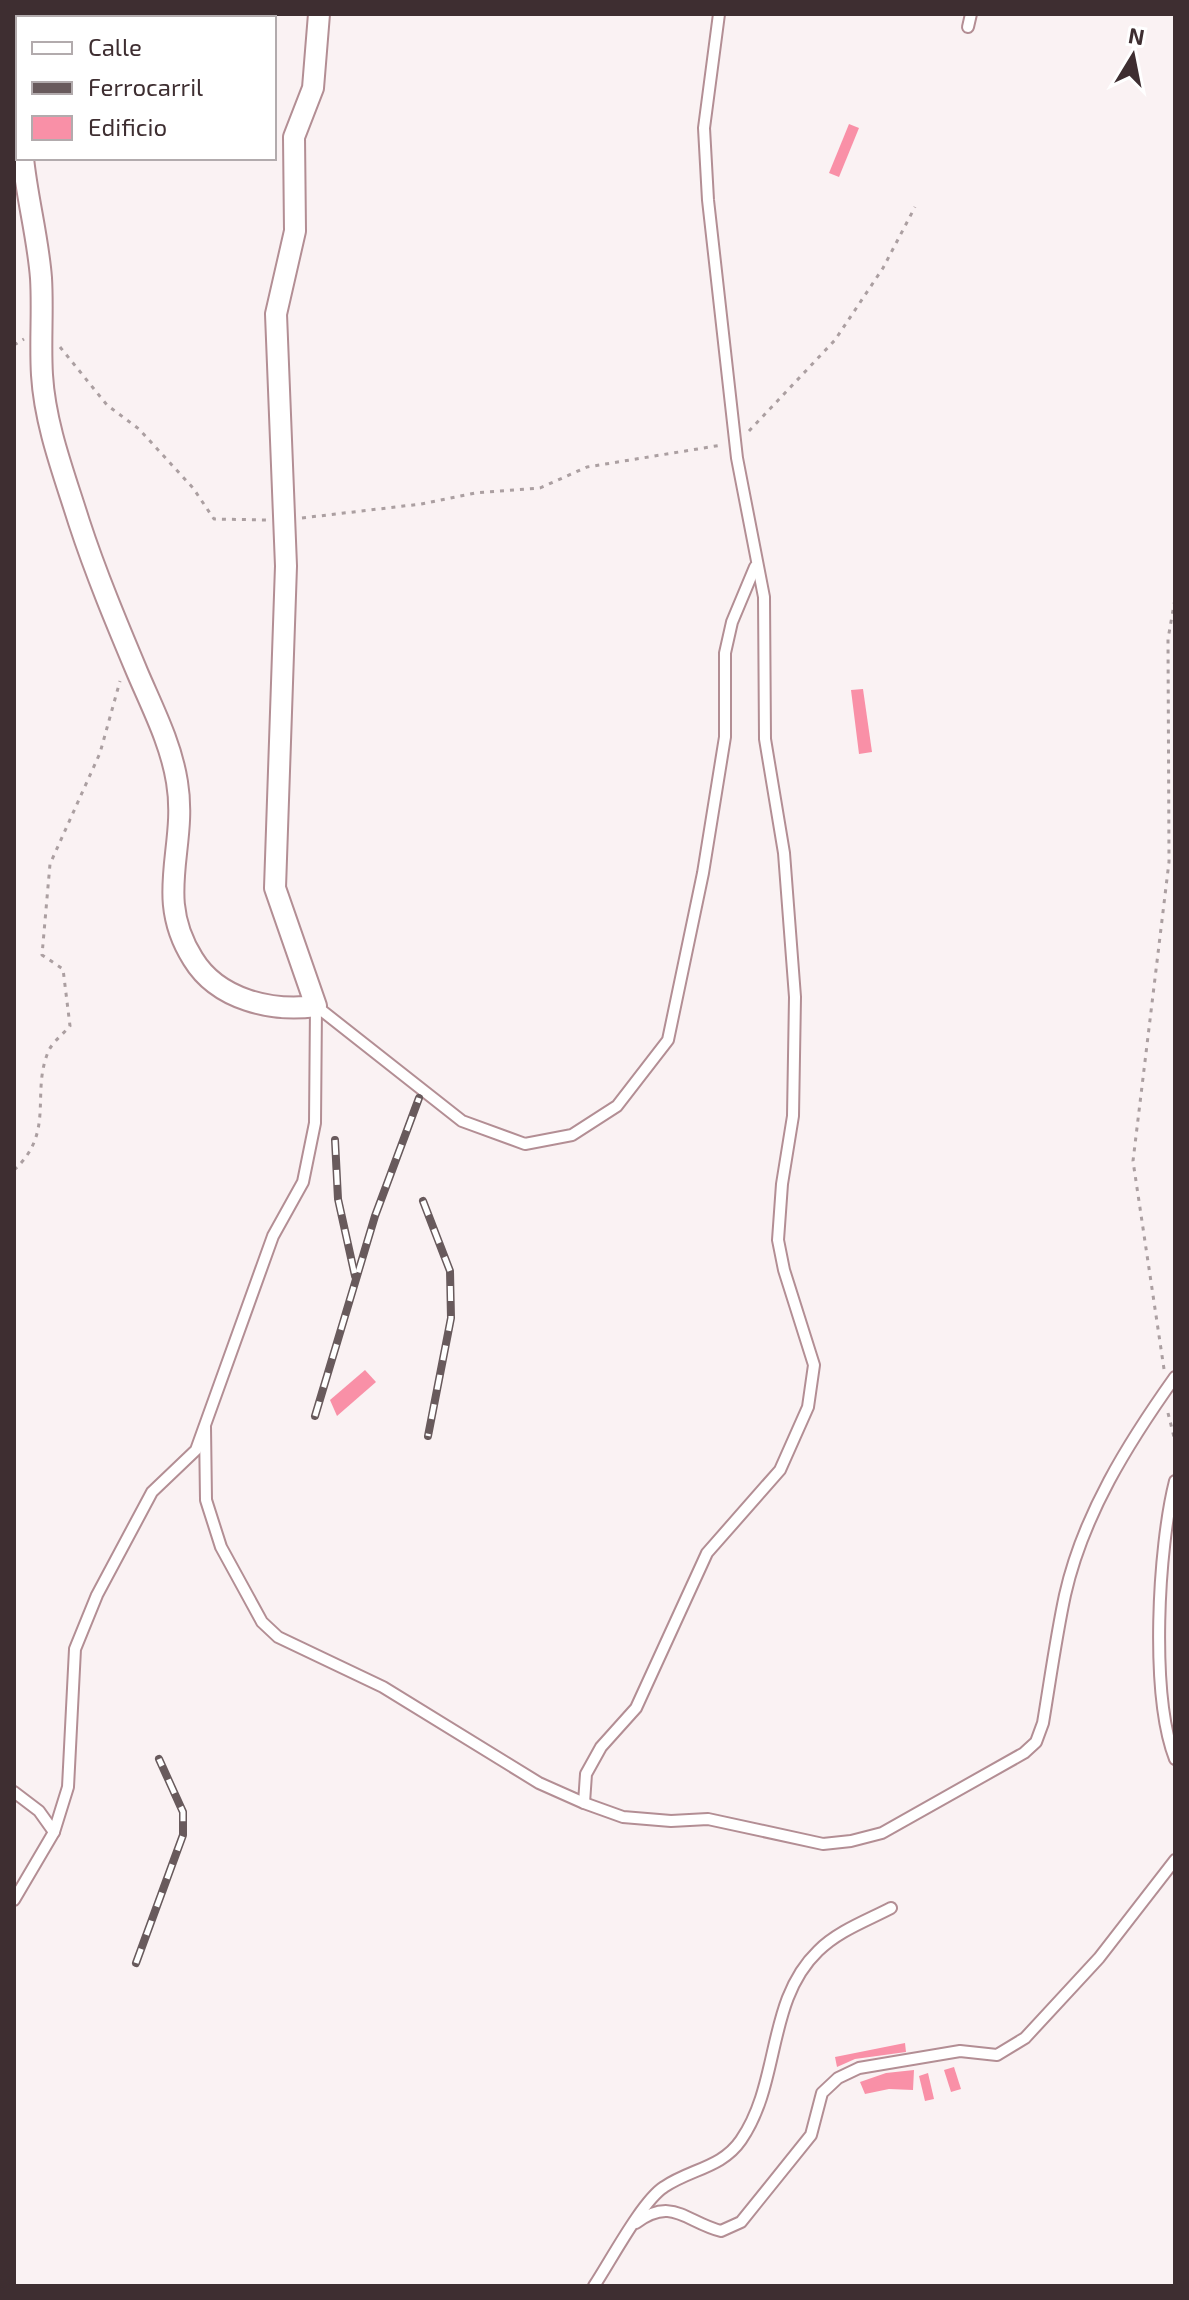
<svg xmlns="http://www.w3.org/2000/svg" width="1189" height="2300" viewBox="0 0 1189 2300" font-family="'Exo 2',sans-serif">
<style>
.building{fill:#f990a7}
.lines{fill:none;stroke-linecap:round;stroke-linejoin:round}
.lane-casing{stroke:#b38e94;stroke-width:14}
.street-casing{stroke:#b38e94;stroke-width:24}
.path{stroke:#ab9fa1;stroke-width:3;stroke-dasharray:4 6;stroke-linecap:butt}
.lane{stroke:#fff;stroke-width:10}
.street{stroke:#fff;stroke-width:20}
.rail-casing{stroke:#685a5c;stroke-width:8}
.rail{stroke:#fff;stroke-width:5;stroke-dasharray:15;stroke-linecap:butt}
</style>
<rect width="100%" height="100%" fill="#faf2f3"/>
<g class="building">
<path d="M849,124L859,128L839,177L829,173Z"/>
<path d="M863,689L872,752L859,754L851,690Z"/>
<path d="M365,1370L376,1382L337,1416L330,1400Z"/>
<path d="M905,2043L906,2052L855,2059L837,2067L835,2057Z"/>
<path d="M954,2067L961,2089L951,2092L944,2070Z"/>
<path d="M914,2070L913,2090L889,2089L865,2094L860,2082L886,2073Z"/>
<path d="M928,2073L934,2099L925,2101L919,2076Z"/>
</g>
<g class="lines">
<defs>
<g id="lane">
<path d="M968,27L971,14"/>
<path d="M316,1006L462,1121L525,1144L572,1135L617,1106L668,1040L703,873L725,737V653L732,622L755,567"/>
<path d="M205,1427L206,1500L221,1547L262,1622L278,1637L383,1687L539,1783L584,1803L623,1817L671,1821L708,1819L823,1844L851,1841L882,1833L1024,1753L1036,1742L1043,1723C1050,1681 1056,1637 1065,1595C1083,1515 1128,1443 1175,1377"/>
<path d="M1175,1481C1158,1548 1150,1695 1175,1759"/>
<path d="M14,1792L39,1811L54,1832"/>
<path d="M584,1803L586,1774L601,1747L636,1708L707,1553L780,1470L808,1407L814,1365L784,1270L778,1240L782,1184L793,1116L795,997L784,853L765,739L764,597L737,458L708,200L704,128L719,14"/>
<path d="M14,1900L54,1832L68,1787L75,1649L97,1595L152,1492L196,1450L273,1236L303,1182L315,1123L316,1006"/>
<path d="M636,2223C672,2196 686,2222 721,2231L741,2222L811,2135L822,2093L838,2078L859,2068L960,2051L997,2055L1025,2038L1099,1958L1175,1860"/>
<path d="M594,2286C610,2262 642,2201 664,2187C690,2169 722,2168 741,2140C781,2082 766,2001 818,1951C838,1931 866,1921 891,1908"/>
</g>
<g id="street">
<path d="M19,14L20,18"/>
<path d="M23,158C27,198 38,238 41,278C43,310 40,343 42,375C45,425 64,474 79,522C96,574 117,624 138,674C153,709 171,744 177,782C188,848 153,896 193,959C218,1000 272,1012 316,1006L275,888L286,566L276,314L295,231L294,137L313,88L319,14"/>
</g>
</defs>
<use href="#lane" class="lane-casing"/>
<use href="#street" class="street-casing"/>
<g class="path">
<path d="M14,345L24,339"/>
<path d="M60,347L107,405L139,429L193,488L214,519L266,520"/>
<path d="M749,431L835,340L883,268L915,207"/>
<path d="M302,518L421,504L475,493L540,488L587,467L722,445"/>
<path d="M14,1170C56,1132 30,1092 49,1050C53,1042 64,1033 70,1026L63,969L42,955L50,864L100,753L120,681"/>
<path d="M1164,1369L1133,1161L1169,862L1168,639L1175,599"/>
<path d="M1168,1413L1175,1441"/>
</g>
<use href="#lane" class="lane"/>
<use href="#street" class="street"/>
<defs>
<g id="rail">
<path d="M335,1140L338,1199L355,1276"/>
<path d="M423,1201L450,1271L451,1318L428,1436"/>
<path d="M315,1416L375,1216L419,1098"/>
<path d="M136,1963L183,1835V1812L159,1759"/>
</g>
</defs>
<use href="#rail" class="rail-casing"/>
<use href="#rail" class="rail"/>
</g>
<rect width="1189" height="2300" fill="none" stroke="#3e2e31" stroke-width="32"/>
<rect x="16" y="16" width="260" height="144" fill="#ffffff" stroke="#b2abad" stroke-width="2"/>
<rect x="32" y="42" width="40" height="12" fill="#ffffff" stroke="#b2abad" stroke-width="2"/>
<text x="88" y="56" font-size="24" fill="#3e2e31">Calle</text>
<rect x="32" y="82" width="40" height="12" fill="#685a5c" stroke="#b2abad" stroke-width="2"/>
<text x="88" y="96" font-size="24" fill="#3e2e31">Ferrocarril</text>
<rect x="32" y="116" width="40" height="24" fill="#f990a7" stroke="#b2abad" stroke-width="2"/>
<text x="88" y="136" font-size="24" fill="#3e2e31">Edificio</text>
<g transform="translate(1133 56) rotate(10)" stroke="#ffffff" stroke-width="6" paint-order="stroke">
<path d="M0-6L14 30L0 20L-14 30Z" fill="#3e2e31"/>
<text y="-12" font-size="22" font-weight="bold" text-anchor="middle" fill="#3e2e31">N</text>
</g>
</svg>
